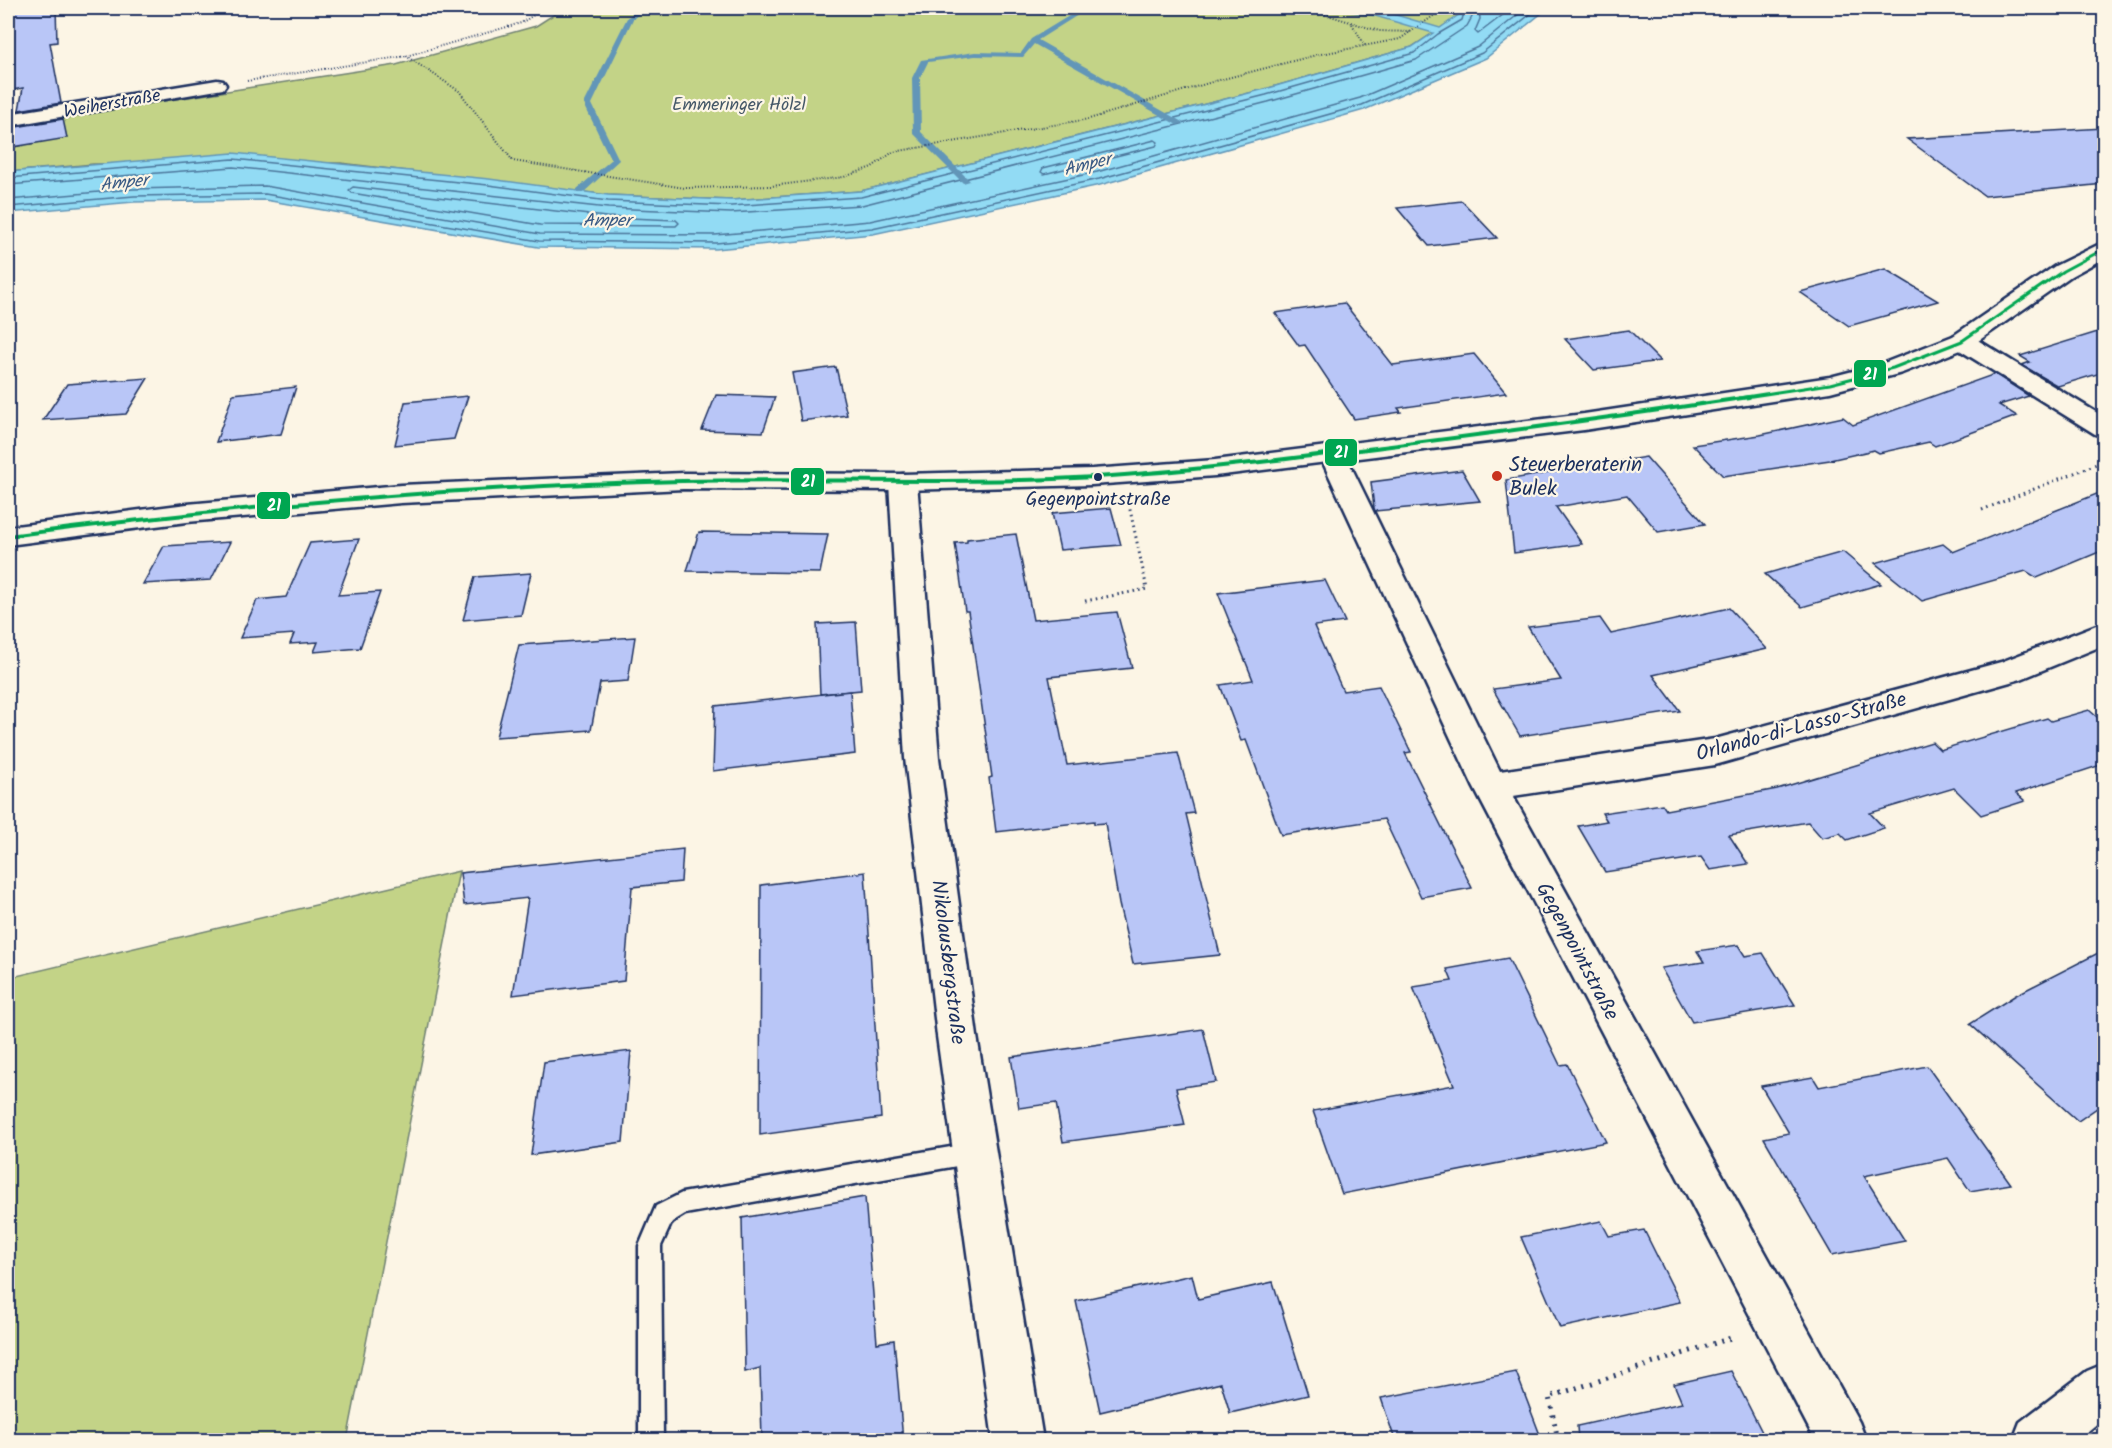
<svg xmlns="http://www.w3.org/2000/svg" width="2112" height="1448" viewBox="0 0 2112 1448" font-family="Kalam,sans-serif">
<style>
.green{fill:#c3d387;stroke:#6f8172;stroke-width:1.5}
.water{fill:#92dbf4;stroke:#6296b8;stroke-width:1.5}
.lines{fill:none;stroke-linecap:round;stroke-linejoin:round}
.shore{stroke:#4b749a;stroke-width:1.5}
.stream{fill:#6296b8;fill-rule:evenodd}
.building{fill:#b9c6f7;stroke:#1b2f5e;stroke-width:1.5}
.lane-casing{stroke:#1b2f5e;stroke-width:5}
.street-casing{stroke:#1b2f5e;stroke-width:5}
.secondary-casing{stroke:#1b2f5e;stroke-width:5}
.path-far2{stroke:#1b2f5e;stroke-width:2;stroke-dasharray:1 2;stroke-linecap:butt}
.path-far1{stroke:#1b2f5e;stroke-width:3;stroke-dasharray:1.5 4;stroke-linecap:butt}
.path{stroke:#1b2f5e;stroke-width:5;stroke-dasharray:2 6;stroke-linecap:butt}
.lane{fill:#fcf5e5;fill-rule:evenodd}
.street{fill:#fcf5e5;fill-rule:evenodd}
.secondary{fill:#fcf5e5;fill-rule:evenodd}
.bus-1-far1-casing{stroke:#fcf5e5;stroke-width:6}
.bus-1-casing{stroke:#fcf5e5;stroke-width:8}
.bus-1-far1{stroke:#00a651;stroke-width:3}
.bus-1{stroke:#00a651;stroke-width:4}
.poi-dot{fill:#c8321e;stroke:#fcf5e5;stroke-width:2}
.bus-dot{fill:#1b2f5e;stroke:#fcf5e5;stroke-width:2}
.labels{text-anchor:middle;stroke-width:4.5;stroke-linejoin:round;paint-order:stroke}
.far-street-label{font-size:18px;fill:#1b2f5e;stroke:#fcf5e5}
.far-park-label{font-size:18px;fill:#455868;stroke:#fcf5e5}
.far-water-label{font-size:18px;font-style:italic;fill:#395a84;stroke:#fcf5e5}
.bus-label{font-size:20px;fill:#1b2f5e;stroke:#fcf5e5}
.poi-label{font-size:21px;fill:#1b2f5e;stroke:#fcf5e5;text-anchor:start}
.street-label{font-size:21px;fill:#1b2f5e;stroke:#fcf5e5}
.line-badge{stroke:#fcf5e5;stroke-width:2}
.badge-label{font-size:16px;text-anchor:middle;font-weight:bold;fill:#fff}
</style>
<rect width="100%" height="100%" fill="#fcf5e5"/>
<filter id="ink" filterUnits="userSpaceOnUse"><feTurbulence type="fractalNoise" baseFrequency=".0167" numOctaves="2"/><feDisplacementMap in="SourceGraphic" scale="12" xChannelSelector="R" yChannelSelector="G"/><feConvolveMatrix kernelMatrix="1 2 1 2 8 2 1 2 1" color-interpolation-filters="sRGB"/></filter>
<g filter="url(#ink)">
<g class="green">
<path d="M564,8H1471L1412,47L1265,89L861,191L731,200L608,195L341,163L93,164L8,172V125L396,65L536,26Z"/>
<path d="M459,871L347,1440H8V978Z"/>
</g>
<path class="water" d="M1345,8H1380L1386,12L1440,28L1460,14L1430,8H1453L1466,10L1471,8H1548L1486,58L1364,110L1100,185L873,234L716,249L538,247L265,200L134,202L8,213V172L233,153L489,179L608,195L731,200L861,191L1265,89L1412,47L1433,33L1372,15L1352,12Z"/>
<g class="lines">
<g class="shore">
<path d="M1479,8L1480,19L1475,31L1478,34L1512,8"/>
<path d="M1155,140L1158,142L1156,146L1044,174L1041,172L1043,168Z"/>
<path d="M8,178L233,159L488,185L608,201L731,206L861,197L1266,95L1414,53L1438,34L1462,20L1464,13L1457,8"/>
<path d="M8,185L233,167L608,208L731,213L862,205L1268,102L1416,60L1467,26L1472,17L1470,8"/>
<path d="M353,187L606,217L676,220L679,223L676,226L540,225L352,193L349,190Z"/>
<path d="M8,200L133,189L265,186L540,234L715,235L870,221L1097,172L1360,98L1478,47L1526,8"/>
<path d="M8,207L134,196L265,194L539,241L716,243L872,228L1099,179L1362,105L1482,53L1538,8"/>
</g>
<g class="stream">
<path d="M639,8H646L633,19L592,104L619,160L583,193H577V189L611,160L584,104L627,18Z"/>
<path d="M1082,8H1089L1038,40L1184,123L1177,125L1034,44L1023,57L975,56L928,62L920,78L921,132L970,181L963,183L913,133L912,78L921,60L975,52L1021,53L1031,39Z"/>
</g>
</g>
<g class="building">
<path d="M8,8H56L57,42L50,43L61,103L19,110L23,88L8,91Z"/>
<path d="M63,119L67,138L13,147L16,127Z"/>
<path d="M2104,128V184L1985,196L1907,139Z"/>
<path d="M1462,201L1497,238L1429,246L1397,208Z"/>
<path d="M1885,269L1938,301L1849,326L1800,292Z"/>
<path d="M1344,303L1393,365L1474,354L1506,393L1398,408L1401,412L1354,419L1305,345L1299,346L1275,313Z"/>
<path d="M1629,330L1660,361L1594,370L1565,339Z"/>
<path d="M2104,330V372L2058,386L2022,365L2030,362L2020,356Z"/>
<path d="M836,367L847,415L801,421L792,373Z"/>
<path d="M1995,374L2029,396L1999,405L2017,416L1935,446L1929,442L1879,453L1874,450L1830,460L1723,476L1693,445L1760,435L1843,417L1853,425Z"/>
<path d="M148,378L126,414L43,420L67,384Z"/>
<path d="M296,387L281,434L216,442L233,394Z"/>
<path d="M716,395L775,397L763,432L702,430Z"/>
<path d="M468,396L454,439L395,445L405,402Z"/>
<path d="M1646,457L1705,524L1658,532L1627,495L1556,507L1582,544L1514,553L1506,480Z"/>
<path d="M1462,470L1480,501L1375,511L1374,508L1371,482Z"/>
<path d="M2104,491V550L2037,578L2026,571L1922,601L1875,563L1943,544L1953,552Z"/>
<path d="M1111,508L1121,545L1060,550L1052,513Z"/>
<path d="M699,532L828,534L820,573L687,571Z"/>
<path d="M1016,534L1033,620L1117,612L1132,668L1049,677L1067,765L1178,753L1194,813L1186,814L1220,955L1133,964L1119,904L1105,823L1094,824V821L996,832L989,778L992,777L968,611H965L955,543L967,542V539Z"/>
<path d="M359,539L338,595L380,592L360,648L314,652L318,642L290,644L294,634L240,638L257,600L286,597L310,543Z"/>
<path d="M230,542L211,580L143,584L164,546Z"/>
<path d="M1843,552L1881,584L1802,607L1765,574Z"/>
<path d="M531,573L521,615L463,620L475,577Z"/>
<path d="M1325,580L1345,622L1314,626L1343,691L1379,686L1411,752L1405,753L1472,888L1421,897L1384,819L1281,835L1246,740L1241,741L1220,685L1253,680L1218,593Z"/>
<path d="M1729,608L1767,649L1653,675L1680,711L1520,736L1493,689L1561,680L1528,627L1600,618L1611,634Z"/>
<path d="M856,622L861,690L820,694L817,624Z"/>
<path d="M635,637L628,681L600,683L591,730L496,737L519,645Z"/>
<path d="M850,691L855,754L713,771L715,706Z"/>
<path d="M2089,710L2104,723V764L2016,793L2025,801L1981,815L1954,788L1870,813L1884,828L1847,840L1840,833L1822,838L1808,822L1729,835L1748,864L1710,870L1701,857L1605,872L1578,826L1607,821L1602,813L1662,804L1666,810L1777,789L1932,742L1940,750L2047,718L2051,721Z"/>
<path d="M683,849L681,882L632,887L624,981L513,995L528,898L464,905L460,873Z"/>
<path d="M865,872L881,1118L760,1135L761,885Z"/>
<path d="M1738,945L1745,956L1763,953L1795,1005L1692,1022L1661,968L1704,962L1697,951Z"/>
<path d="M2104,950V1103L2078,1121L1970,1024L2016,995Z"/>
<path d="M1508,958L1560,1065L1567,1064L1606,1142L1342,1194L1313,1111L1454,1085L1413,987L1452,981L1447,969Z"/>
<path d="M1203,1029L1216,1082L1176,1088L1185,1125L1063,1142L1056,1103L1019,1108L1011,1057Z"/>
<path d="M631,1051L623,1142L531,1155L544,1062Z"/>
<path d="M1927,1066L2011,1184L1970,1191L1948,1158L1864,1176L1905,1241L1832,1255L1764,1138L1789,1133L1761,1086L1813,1077L1819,1087Z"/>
<path d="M865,1197L877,1343L894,1340L903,1440H762L760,1368L745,1372L742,1218Z"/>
<path d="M1601,1221L1609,1236L1644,1230L1680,1302L1560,1328L1521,1237Z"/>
<path d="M1192,1275L1198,1299L1273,1282L1308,1395L1230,1413L1221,1383L1100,1412L1076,1301Z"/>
<path d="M1731,1371L1766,1440H1578L1577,1426L1682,1403L1674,1384Z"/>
<path d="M1516,1372L1542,1440H1395L1381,1398Z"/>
</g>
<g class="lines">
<defs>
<path id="lane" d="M974,1143L982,1146L985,1153L982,1160L974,1163L685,1214L672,1222L661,1246L663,1440H639V1246L656,1206L682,1193Z"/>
<g id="street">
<path d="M217,80L223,81L226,85L223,89L8,126V114Z"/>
<path d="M1962,334L1971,336L2104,417V436L2095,434L1953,346L1950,341L1953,336Z"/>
<path d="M1332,446L1341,448L1345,454L1500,771L1715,739L2001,662L2104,622V645L2021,679L1715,765L1513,796L1859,1422L1866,1440H1815L1473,786L1319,454L1323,448Z"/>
<path d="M903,474L913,476L917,482L939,758L977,1036L1043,1440H993L937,1036L905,758L889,482L893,476Z"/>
<path d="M2104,1364V1418L2077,1440H2013L2020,1422L2087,1371Z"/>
</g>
<path id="secondary" d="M2104,242V258L2071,276L1971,346L1902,373L1830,392L1584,430L1215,476L1092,485L903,490L683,489L401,503L187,522L8,545V527L187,504L401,485L683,473L903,474L1092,469L1215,460L1584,414L1830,377L1884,363L1953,336L2055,266Z"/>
</defs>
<use href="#lane" class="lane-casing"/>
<use href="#street" class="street-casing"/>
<use href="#secondary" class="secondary-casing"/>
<g class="path-far2">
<path d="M1305,8L1379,31L1411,32"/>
<path d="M1352,24L1366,47"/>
<path d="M406,56L459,91L513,161L685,188L771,186L844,177L872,167L893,152L1089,119L1212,82L1316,55L1400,39L1445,8"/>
<path d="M247,81L406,56L521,23L545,8"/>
</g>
<g class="path-far1">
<path d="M1982,510L2104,461"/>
<path d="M1085,601L1147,589L1129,505"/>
</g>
<path class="path" d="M1558,1440L1549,1397L1734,1337"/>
<use href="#lane" class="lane"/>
<use href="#street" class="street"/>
<use href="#secondary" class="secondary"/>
<defs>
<path id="bus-1-far1" d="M1739,398L1830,384L1893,368L1962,341L2063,271L2104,249"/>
<path id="bus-1" d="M8,536C232,507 456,486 682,481C820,478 957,485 1095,477C1192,471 1287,459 1383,447C1505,432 1627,415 1749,397"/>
</defs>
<use href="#bus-1-far1" class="bus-1-far1-casing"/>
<use href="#bus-1" class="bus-1-casing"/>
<use href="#bus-1-far1" class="bus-1-far1"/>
<use href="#bus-1" class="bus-1"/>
</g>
</g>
<circle class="poi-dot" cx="1497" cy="476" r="6"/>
<circle class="bus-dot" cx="1098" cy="477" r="5"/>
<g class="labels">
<g class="far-street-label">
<text transform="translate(112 103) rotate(-10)" y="6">Weiherstraße</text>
</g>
<g class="far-park-label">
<text x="739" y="110">Emmeringer Hölzl</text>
</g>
<g class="far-water-label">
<text transform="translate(1087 164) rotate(-14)" y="6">Amper</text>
<text transform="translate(124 182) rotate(-6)" y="6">Amper</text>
<text x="607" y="226">Amper</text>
</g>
<g class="bus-label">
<text x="1098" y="505">Gegenpointstraße</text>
</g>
<g class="poi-label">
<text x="1509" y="471">Steuerberaterin<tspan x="1509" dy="24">Bulek</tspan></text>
</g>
<g class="street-label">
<text transform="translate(1801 726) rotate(-15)" y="7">Orlando-di-Lasso-Straße</text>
<text transform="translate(1578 951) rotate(62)" y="7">Gegenpointstraße</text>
<text transform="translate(949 962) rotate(83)" y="7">Nikolausbergstraße</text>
</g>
</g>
<g class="line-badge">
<rect x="1853" y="359" width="34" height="29" rx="6" fill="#00a651"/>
<rect x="1324" y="438" width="34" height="29" rx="6" fill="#00a651"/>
<rect x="790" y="467" width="35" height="29" rx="6" fill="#00a651"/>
<rect x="256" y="491" width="35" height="29" rx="6" fill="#00a651"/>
</g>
<g class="badge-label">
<text x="1870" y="380">21</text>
<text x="1341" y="458">21</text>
<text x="808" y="487">21</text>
<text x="274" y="511">21</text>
</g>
<rect width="2112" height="1448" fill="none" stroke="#fcf5e5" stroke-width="30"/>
<rect x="15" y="15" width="2082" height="1418" fill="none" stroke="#1b2f5e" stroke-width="2" filter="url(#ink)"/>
</svg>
